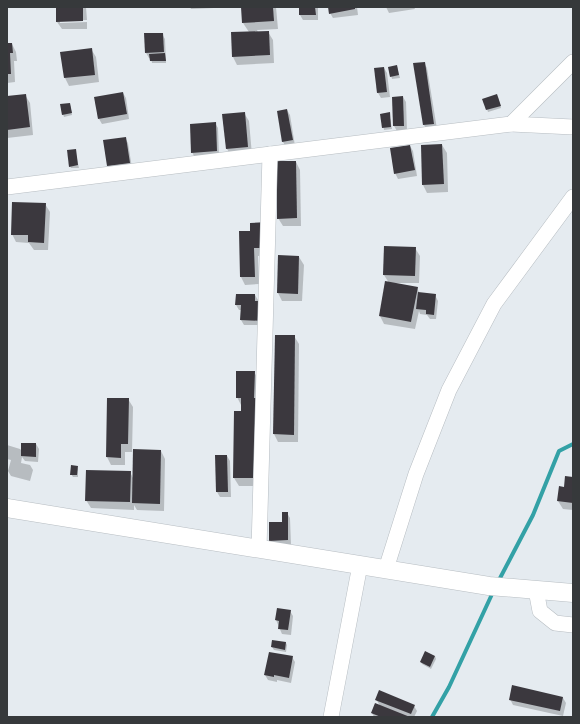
<svg xmlns="http://www.w3.org/2000/svg" width="580" height="724" viewBox="0 0 580 724" font-family="'Archivo Narrow',sans-serif">
<style>
.shadow{fill:#0003}
.lines{fill:none;stroke-linecap:round;stroke-linejoin:round}
.stream{stroke:#33a1a6;stroke-width:4}
.building{fill:#3b383e}
.minor-casing{stroke:#b7bdc2;stroke-width:16}
.tertiary-casing{stroke:#b7bdc2;stroke-width:19}
.minor{stroke:#fff;stroke-width:15}
.tertiary{stroke:#fff;stroke-width:18}
</style>
<rect width="100%" height="100%" fill="#e5ebf0"/>
<g class="shadow">
<path d="M57,7H86L87,20L60,21V23L87,22V29H62L57,22Z"/>
<path d="M190,7H237L191,9Z"/>
<path d="M242,7H276L278,29L257,30L258,32H268L273,40L274,63L237,65L233,57L249,32L243,23Z"/>
<path d="M300,7H318V20H303L300,15Z"/>
<path d="M329,7H357L358,15L333,18L330,13Z"/>
<path d="M386,7H414L415,9L389,13Z"/>
<path d="M162,34L165,39L166,63H152L151,58H149L146,53Z"/>
<path d="M7,44H12L16,52L17,61H14L15,82L7,83Z"/>
<path d="M91,49L96,57L99,82L69,86L65,78L61,53Z"/>
<path d="M424,63L427,68L437,129L427,130L424,125L415,64Z"/>
<path d="M397,66L400,78L392,79L389,68Z"/>
<path d="M384,68L387,73L390,97L381,98L378,93Z"/>
<path d="M123,93L126,98L129,119L102,124L99,119Z"/>
<path d="M25,95L30,103L33,135L7,138V97Z"/>
<path d="M403,97L406,102L407,131H397L394,126L393,98Z"/>
<path d="M498,97L501,108L488,112L484,99Z"/>
<path d="M70,104L72,115L64,117L63,114Z"/>
<path d="M287,110L290,115L295,146L286,147L283,142L278,112Z"/>
<path d="M244,113L249,121L252,155L232,157L227,149L224,115Z"/>
<path d="M389,113L392,129L384,130L381,114Z"/>
<path d="M215,123L218,128L219,156L195,158L192,152Z"/>
<path d="M125,138L128,143L132,168L111,171L108,166L104,141Z"/>
<path d="M442,145L447,153L448,192L427,193L423,185Z"/>
<path d="M410,146L413,151L417,176L398,179L395,173Z"/>
<path d="M75,150L79,168H71L70,166Z"/>
<path d="M296,162L300,170L301,226H283L278,218Z"/>
<path d="M45,204L50,212L48,250H34L29,243L16,242L12,234Z"/>
<path d="M240,232L273,255L258,256L259,284L245,285L241,277Z"/>
<path d="M415,248L420,256L419,283H396V284L417,288L420,294L435,295L438,301L436,319H430L427,315L420,314L419,311L415,329L384,324L380,316L389,283L384,275Z"/>
<path d="M299,257L304,265L302,301H282L278,293Z"/>
<path d="M255,295L258,300L265,325H244L241,320L242,310H239L236,305Z"/>
<path d="M294,336L299,344L298,442H278L274,434Z"/>
<path d="M254,372L259,380L258,486H239L234,478L242,412L241,405L237,397Z"/>
<path d="M128,399L133,407L132,452H125V465H111L107,457Z"/>
<path d="M36,444L39,449L38,462L25,461L22,457L21,463L30,465L33,470L30,481L11,476L8,471L11,460L7,459V445L20,449L22,451Z"/>
<path d="M161,451L165,459L164,511L137,510L134,505V510L91,508L86,500L130,472L133,478Z"/>
<path d="M227,456L230,461L231,497H220L217,492Z"/>
<path d="M77,467L78,469V477H73L71,474Z"/>
<path d="M573,478V510L563,509L558,501Z"/>
<path d="M287,513L290,518L291,545L273,546L270,540L283,523Z"/>
<path d="M290,611L293,616L291,635L282,634L276,620Z"/>
<path d="M286,643L287,645L286,652L274,650L272,647Z"/>
<path d="M270,653L292,657L295,662L291,683L277,680V682L268,680L265,675Z"/>
<path d="M435,656L436,659L431,669L422,664L421,662Z"/>
<path d="M563,698L566,703L563,716L513,705L510,699Z"/>
<path d="M376,699L414,706L417,711L414,717H374L372,713L380,706Z"/>
</g>
<g class="lines">
<g class="stream">
<path d="M498,582L533,515L559,451L573,444"/>
<path d="M432,717L449,687L493,592"/>
</g>
</g>
<g class="building">
<path d="M56,7H83V21L56,22Z"/>
<path d="M241,7H273L274,21L242,23Z"/>
<path d="M299,7H315L316,15H299Z"/>
<path d="M328,7H355V9L329,14Z"/>
<path d="M269,31L270,55L232,57L231,32Z"/>
<path d="M144,33H163L164,52L145,53Z"/>
<path d="M7,43H12L13,53H10L11,74H7Z"/>
<path d="M92,48L95,75L64,78L60,52Z"/>
<path d="M165,53L166,61H150L149,54Z"/>
<path d="M425,62L434,124L423,125L413,63Z"/>
<path d="M397,65L399,75L390,77L388,67Z"/>
<path d="M384,67L387,92L377,93L374,68Z"/>
<path d="M123,92L127,114L98,119L94,97Z"/>
<path d="M26,94L30,127L7,130V96Z"/>
<path d="M497,94L501,106L486,110L482,99Z"/>
<path d="M403,96L404,126H393L392,97Z"/>
<path d="M70,103L72,113L62,115L60,104Z"/>
<path d="M287,109L293,140L282,142L277,111Z"/>
<path d="M245,112L248,147L226,149L222,114Z"/>
<path d="M390,112L391,127L382,128L380,114Z"/>
<path d="M216,122L217,151L191,153L190,124Z"/>
<path d="M126,137L130,163L107,166L103,140Z"/>
<path d="M442,144L444,184L422,185L421,145Z"/>
<path d="M410,145L415,170L394,174L390,148Z"/>
<path d="M76,149L78,165L69,167L67,150Z"/>
<path d="M277,161H296L297,218L277,219Z"/>
<path d="M12,202L46,203L44,243L28,242V235H11Z"/>
<path d="M268,222L269,248H254L255,277H240L239,231H250V223Z"/>
<path d="M384,246L416,247L415,276L383,275Z"/>
<path d="M278,255L299,256L298,294L277,293Z"/>
<path d="M385,281L418,287L411,322L379,316Z"/>
<path d="M418,292L436,294L434,315L426,314V310L416,309Z"/>
<path d="M236,294H255V301H263V321L240,320L241,305H235Z"/>
<path d="M275,335H295L294,435L273,434Z"/>
<path d="M236,371H255L254,398H260L254,478H233L234,411H241V398H236Z"/>
<path d="M107,398H129L128,444H121V458L106,457Z"/>
<path d="M21,443H36V457L21,456Z"/>
<path d="M133,449L161,450L160,504L132,503Z"/>
<path d="M215,455H227L228,492H216Z"/>
<path d="M71,465L78,466L77,475H70Z"/>
<path d="M86,470L131,471L130,502L85,501Z"/>
<path d="M565,476L573,477V503L557,501L559,486L564,487Z"/>
<path d="M282,512H288V540L269,541V522H282Z"/>
<path d="M277,608L291,610L288,630L278,629L279,621L275,620Z"/>
<path d="M272,640L286,642L285,650L271,647Z"/>
<path d="M425,651L435,656L430,667L420,662Z"/>
<path d="M269,652L293,656L289,678L274,675V677L264,675Z"/>
<path d="M512,685L563,697L560,711L509,700Z"/>
<path d="M379,690L415,705L411,714L375,700Z"/>
<path d="M375,703L410,717H381L371,713Z"/>
</g>
<g class="lines">
<defs>
<g id="minor">
<path d="M511,124L573,127"/>
<path d="M7,187L511,124L573,62"/>
<path d="M259,549L270,154"/>
<path d="M386,569L416,474L449,390L494,304L573,197"/>
<path d="M536,590L540,611L555,623L573,625"/>
<path d="M331,717L360,565"/>
</g>
<path id="tertiary" d="M7,508L489,586L573,593"/>
</defs>
<use href="#minor" class="minor-casing"/>
<use href="#tertiary" class="tertiary-casing"/>
<use href="#minor" class="minor"/>
<use href="#tertiary" class="tertiary"/>
</g>
<rect width="580" height="724" fill="none" stroke="#36393b" stroke-width="16"/>
</svg>
